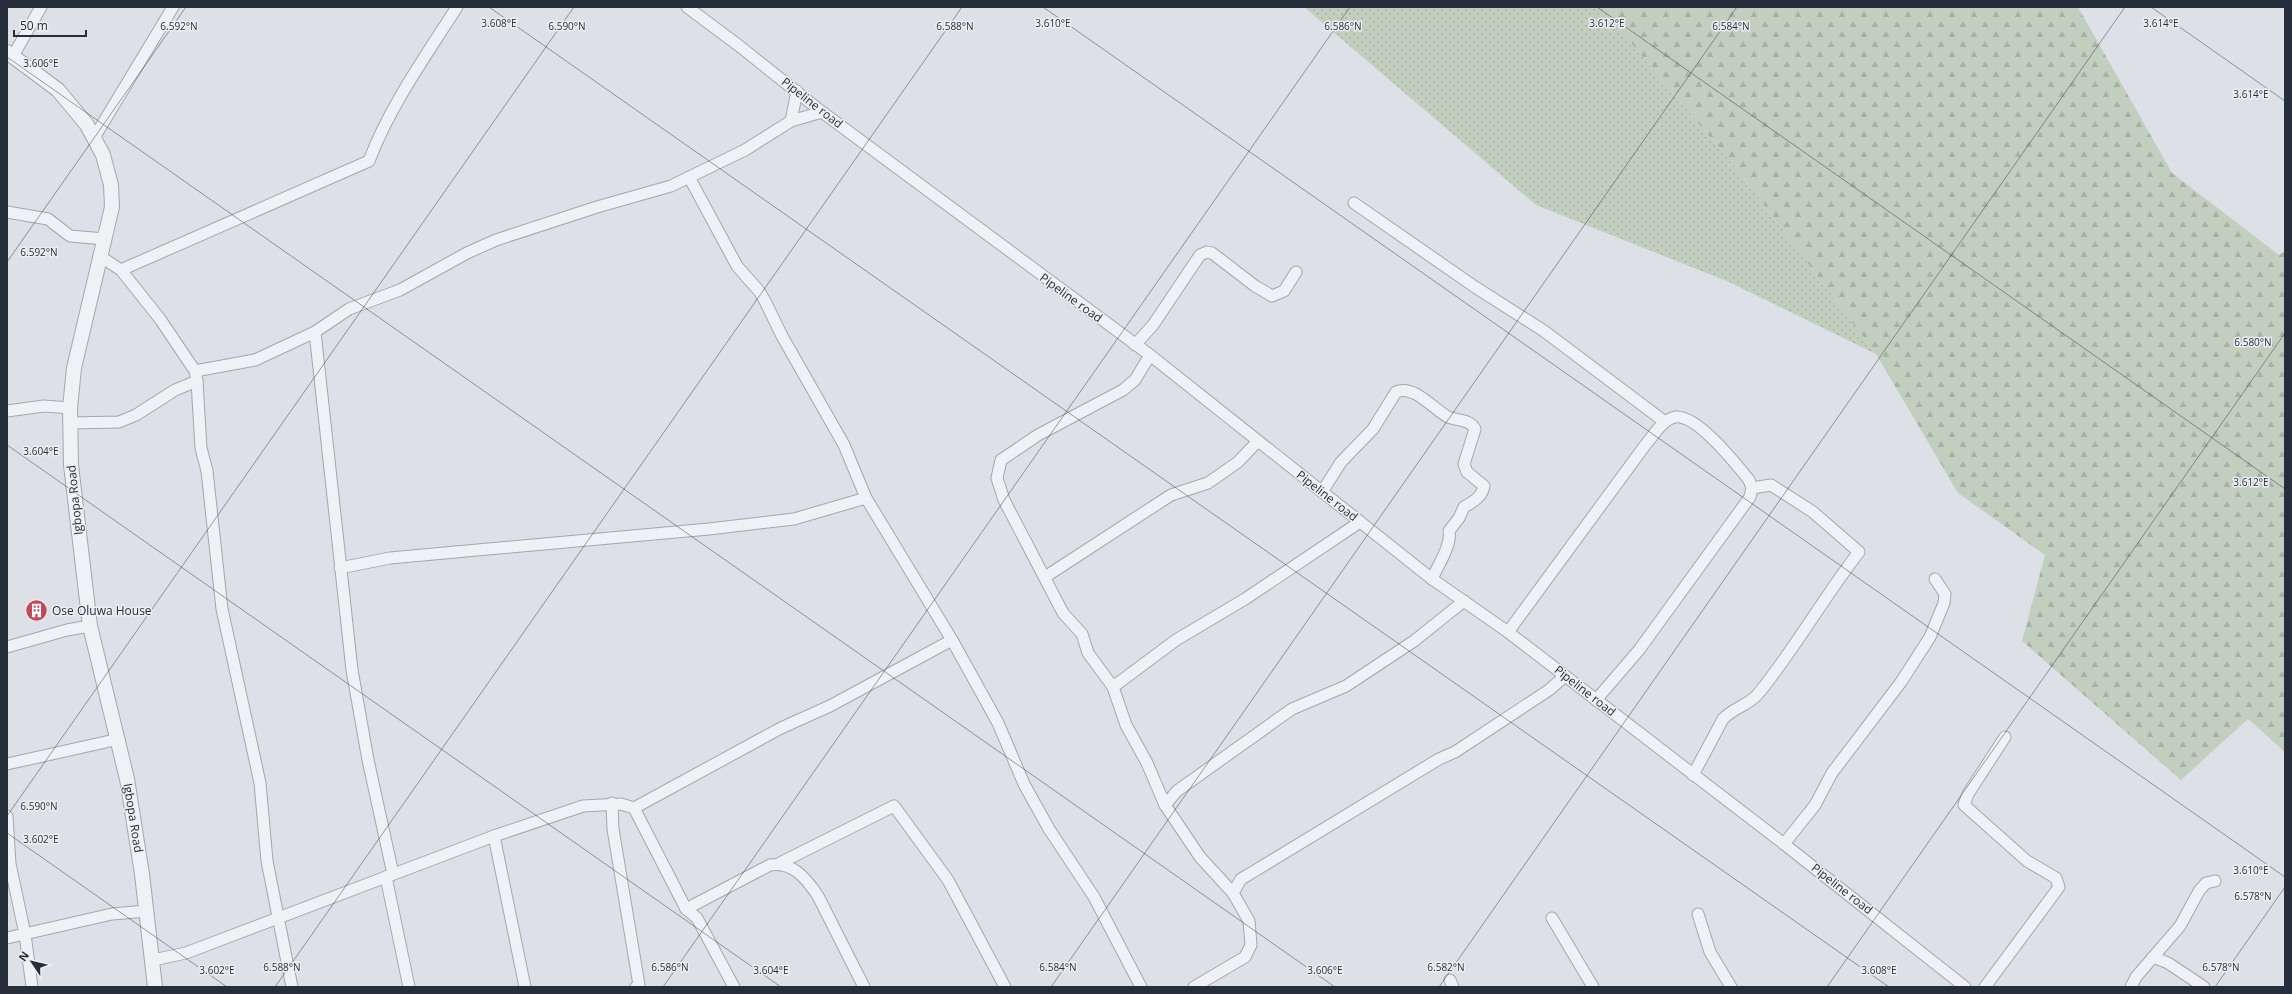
<svg xmlns="http://www.w3.org/2000/svg" width="2292" height="994" viewBox="0 0 2292 994" font-family="'Open Sans',sans-serif">
<style>
.grass{fill:url(#grass-dots)}
.forest{fill:url(#forest-firs)}
.lines{fill:none;stroke-linecap:round;stroke-linejoin:round}
.minor-casing{stroke:#a3a7af;stroke-width:13}
.tertiary-casing{stroke:#a3a7af;stroke-width:16}
.minor{stroke:#eff1f4;stroke-width:11}
.tertiary{stroke:#eff1f4;stroke-width:14}
.ticks{fill:none;stroke:#272e3b;stroke-width:1;stroke-opacity:0.45}
.labels{text-anchor:middle;stroke-width:3;stroke-linejoin:round;paint-order:stroke}
.street-label{font-size:12px;fill:#272e3b;stroke:#eceff3}
.poi-label{font-size:12px;fill:#272e3b;stroke:#eceff3;text-anchor:start}
.ticks-label{font-size:10px;text-anchor:middle;fill:#272e3b;stroke:#eceff3;stroke-width:3;stroke-linejoin:round;paint-order:stroke}
</style>
<defs>
<pattern id="grass-dots" width="8" height="8" patternUnits="userSpaceOnUse"><rect width="8" height="8" fill="#c2cfbe"/><path d="M2 2h.1M6 6h.1" fill="none" stroke="#a7b2a4" stroke-width="1.8" stroke-linecap="round"/></pattern>
<pattern id="forest-firs" width="22" height="20" patternUnits="userSpaceOnUse"><rect width="22" height="20" fill="#c2cfbe"/><path d="M5 1l3.5 6h-7zM16 11l3.5 6h-7z" fill="#a7b2a4"/></pattern>
</defs>
<rect width="100%" height="100%" fill="#dde0e6"/>
<path class="grass" d="M1304,7H1601L1740,173L1876,354L1729,282L1536,205Z"/>
<path class="forest" d="M1601,7H2078L2172,173L2279,255L2285,251V752L2248,719L2181,780L2022,641L2045,555L1958,493L1876,354L1740,173Z"/>
<g class="lines">
<defs>
<g id="minor">
<path d="M687,7L738,45L822,112L1150,355L1432,579L1508,632L1784,844L1965,987"/>
<path d="M13,56L41,7"/>
<path d="M791,121L797,91"/>
<path d="M94,138L173,7"/>
<path d="M689,177L737,266L759,291L765,301L782,336L844,445L866,498L952,640L998,723L1024,784L1049,829L1094,897L1141,987"/>
<path d="M1354,203L1475,287L1544,331L1665,422"/>
<path d="M7,212L48,219L70,236L105,239"/>
<path d="M101,257L121,270L160,319L195,371"/>
<path d="M121,270L369,161C390,106 425,57 457,7"/>
<path d="M315,332L352,670L368,760L393,874"/>
<path d="M1135,345L1153,325L1200,255L1207,252L1212,253L1255,286L1272,296L1284,291L1296,272"/>
<path d="M1150,355L1135,380L1123,390L1038,435L1001,460L997,478L1004,500L1063,613L1082,634L1088,653L1113,687L1126,725L1147,763L1165,805L1200,857L1233,893L1249,921L1251,945L1245,957L1194,987"/>
<path d="M197,381L201,448L207,471L222,609L260,783L267,861L292,987"/>
<path d="M7,411L44,406L70,408"/>
<path d="M70,423L119,422L136,415L175,390L197,381L195,371L255,360L315,332L349,309L400,290L467,253L496,240L597,207L671,186L745,150L791,121L822,112"/>
<path d="M1322,492L1341,462L1373,429L1396,392C1414,384 1433,409 1448,417C1457,421 1470,419 1475,429L1464,464L1467,472L1484,486C1482,497 1473,502 1464,507L1459,518L1449,531C1452,545 1438,565 1432,579"/>
<path d="M340,568L390,558L709,529L794,519L866,498"/>
<path d="M1045,577L1171,495L1208,483L1238,462L1258,441"/>
<path d="M1508,632L1646,444C1654,435 1662,420 1675,417C1697,414 1736,464 1749,480L1752,488L1750,497L1639,650L1596,700"/>
<path d="M7,647L67,630L90,626"/>
<path d="M1113,687L1176,640L1245,599L1360,522"/>
<path d="M7,764L119,739"/>
<path d="M1693,775L1723,719C1733,708 1749,705 1758,694C1795,649 1823,598 1859,552L1813,512L1771,485L1752,488"/>
<path d="M612,803L613,829L639,985L636,987"/>
<path d="M1165,805L1177,791L1282,716L1292,709L1346,686L1414,641L1464,601"/>
<path d="M634,808L781,728L830,706L952,640"/>
<path d="M7,816L10,864L25,934L32,987"/>
<path d="M494,836L525,987"/>
<path d="M1784,844L1815,805L1832,773L1901,682L1930,637L1944,603L1945,594L1935,579"/>
<path d="M780,863L894,806L948,880L1005,987"/>
<path d="M386,877L409,987"/>
<path d="M1233,893L1241,879L1248,875L1439,759L1455,752L1549,690L1565,676"/>
<path d="M686,909L770,865C792,861 806,878 818,896L864,987"/>
<path d="M1698,914L1710,952L1731,987"/>
<path d="M1552,918L1593,987"/>
<path d="M7,938L112,914L147,911"/>
<path d="M2153,957L2168,963L2204,987"/>
<path d="M153,960L186,953L494,836L583,806L621,804L634,808L686,909L697,918L734,987"/>
<path d="M1450,980L1453,987"/>
<path d="M1985,987L2059,887L2056,878L2027,861L1964,805L1968,794L2005,737"/>
<path d="M2131,987L2136,977L2180,926L2199,891L2206,883L2215,881"/>
</g>
<path id="tertiary" d="M7,52L58,90L87,125L103,155L111,185L112,207L74,368L70,408L71,465L90,626L127,779L142,874L155,987"/>
</defs>
<use href="#minor" class="minor-casing"/>
<use href="#tertiary" class="tertiary-casing"/>
<use href="#minor" class="minor"/>
<use href="#tertiary" class="tertiary"/>
</g>
<path class="ticks" d="M489,7L1889,987M1043,7L2285,877M1597,7L2285,489M2151,7L2285,101M7,57L1335,987M7,262L186,7M7,445L781,987M7,816L574,7M7,833L227,987M275,987L962,7M663,987L1350,7M1051,987L1737,7M1439,987L2125,7M1827,987L2285,333M2215,987L2285,887"/>
<defs>
<symbol id="building-disc" viewBox="-11 -11 22 22"><circle r="9.5" fill="#c44857" stroke="#eceff3"/><path d="M-4-6H4V6H1V3H-1V6H-4ZM-2.5-4.3h1.7v1.8h-1.7ZM.8-4.3h1.7v1.8H.8ZM-2.5-1h1.7V.8h-1.7ZM.8-1h1.7V.8H.8Z" fill="#fff"/></symbol>
</defs>
<g fill-rule="evenodd">
<use href="#building-disc" x="24" y="598" width="25" height="25"/>
</g>
<g class="labels">
<g class="street-label">
<text transform="translate(812 103) rotate(38)" y="4">Pipeline road</text>
<text transform="translate(1071 298) rotate(36)" y="4">Pipeline road</text>
<text transform="translate(1327 496) rotate(38)" y="4">Pipeline road</text>
<text transform="translate(75 500) rotate(-96)" y="4">Igbopa Road</text>
<text transform="translate(1585 691) rotate(38)" y="4">Pipeline road</text>
<text transform="translate(133 818) rotate(81)" y="4">Igbopa Road</text>
<text transform="translate(1842 889) rotate(38)" y="4">Pipeline road</text>
</g>
<g class="poi-label">
<text x="52" y="615">Ose Oluwa House</text>
</g>
</g>
<g class="ticks-label">
<text x="499" y="27">3.608°E</text>
<text x="1053" y="27">3.610°E</text>
<text x="1607" y="27">3.612°E</text>
<text x="2161" y="27">3.614°E</text>
<text x="179" y="30">6.592°N</text>
<text x="567" y="30">6.590°N</text>
<text x="955" y="30">6.588°N</text>
<text x="1343" y="30">6.586°N</text>
<text x="1731" y="30">6.584°N</text>
<text x="41" y="67">3.606°E</text>
<text x="2251" y="98">3.614°E</text>
<text x="39" y="256">6.592°N</text>
<text x="2253" y="346">6.580°N</text>
<text x="41" y="455">3.604°E</text>
<text x="2251" y="486">3.612°E</text>
<text x="39" y="810">6.590°N</text>
<text x="41" y="843">3.602°E</text>
<text x="2251" y="874">3.610°E</text>
<text x="2253" y="900">6.578°N</text>
<text x="282" y="971">6.588°N</text>
<text x="670" y="971">6.586°N</text>
<text x="1058" y="971">6.584°N</text>
<text x="1446" y="971">6.582°N</text>
<text x="2221" y="971">6.578°N</text>
<text x="217" y="974">3.602°E</text>
<text x="771" y="974">3.604°E</text>
<text x="1325" y="974">3.606°E</text>
<text x="1879" y="974">3.608°E</text>
</g>
<rect width="2292" height="994" fill="none" stroke="#272e3b" stroke-width="16"/>
<g transform="translate(32 962) rotate(305)" stroke="#eceff3" stroke-width="3" paint-order="stroke">
<path d="M0-3L7 15L0 10L-7 15Z" fill="#272e3b"/>
<text y="-6" font-size="11" font-weight="bold" text-anchor="middle" fill="#272e3b">N</text>
</g>
<path d="M14 30v6h72v-6" fill="none" stroke="#272e3b" stroke-width="2"/>
<text x="20" y="30" font-size="12" fill="#272e3b" stroke="#eceff3" stroke-width="3" paint-order="stroke">50 m</text>
</svg>
